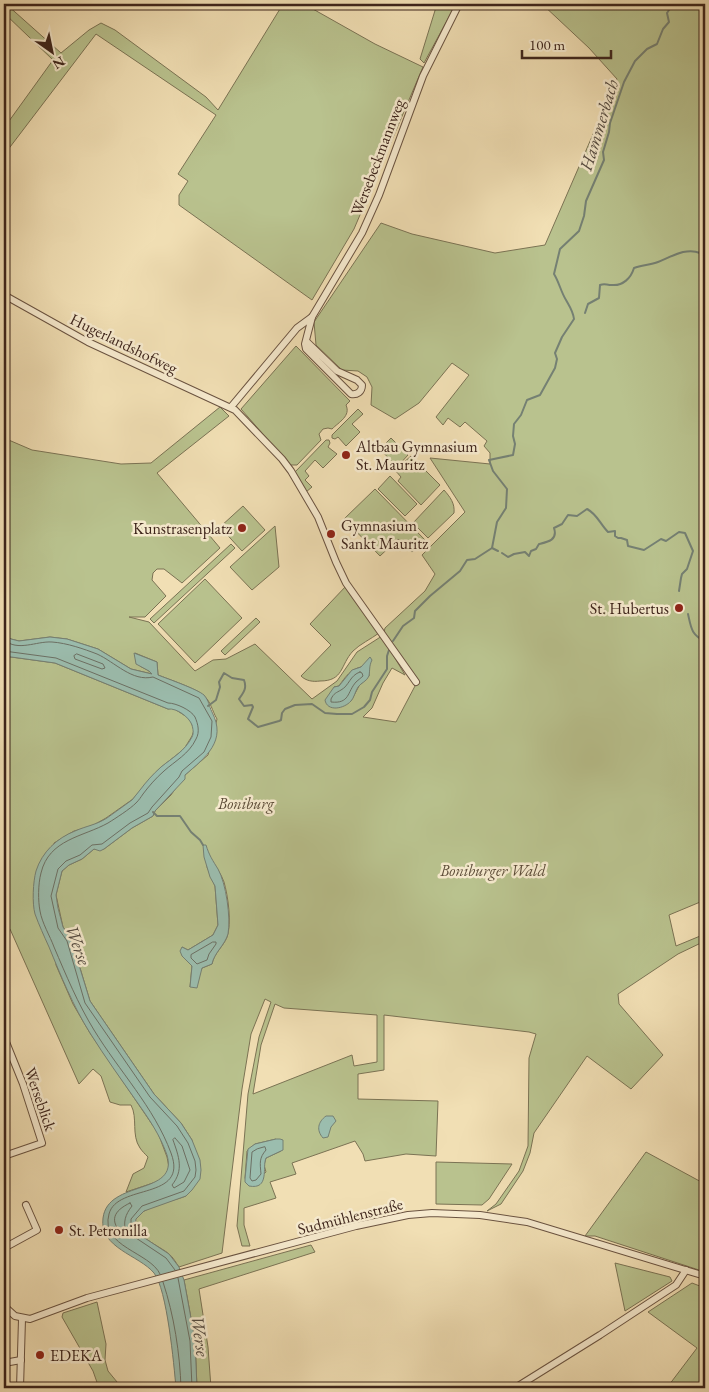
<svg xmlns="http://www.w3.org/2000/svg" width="709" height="1392" viewBox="0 0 709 1392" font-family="'EB Garamond',serif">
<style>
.green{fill:#b9c28e;stroke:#7b7354;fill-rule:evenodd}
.water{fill:#9bbdae;stroke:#758073}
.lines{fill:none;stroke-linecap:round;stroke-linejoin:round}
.shore{stroke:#6c7064;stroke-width:1}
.stream{stroke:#758073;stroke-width:2}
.minor-casing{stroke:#6a5341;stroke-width:8}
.minor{stroke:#f6eace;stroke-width:6}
.poi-dot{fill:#8f2418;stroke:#f6eace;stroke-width:2}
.labels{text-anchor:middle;stroke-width:5;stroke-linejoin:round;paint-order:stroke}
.street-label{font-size:16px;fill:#3d241b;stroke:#f6eace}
.poi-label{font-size:16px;fill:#3d241b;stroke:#f6eace;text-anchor:start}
.park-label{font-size:16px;font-style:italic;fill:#5c4c38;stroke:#f6eace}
.water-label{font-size:18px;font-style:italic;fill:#544a40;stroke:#f6eace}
</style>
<rect width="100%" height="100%" fill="#f1dfb4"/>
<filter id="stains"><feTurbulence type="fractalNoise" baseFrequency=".004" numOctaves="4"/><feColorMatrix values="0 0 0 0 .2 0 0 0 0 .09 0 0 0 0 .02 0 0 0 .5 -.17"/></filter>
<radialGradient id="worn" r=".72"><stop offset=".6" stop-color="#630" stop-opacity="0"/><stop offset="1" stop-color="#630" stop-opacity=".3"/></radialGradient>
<g class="green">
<path d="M4,4H6L61,53L89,30L101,23L115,30L206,97L218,110L283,4H304L375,44L423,67L354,229L312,300L179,205V195L188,181L178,174L216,115L96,34L7,151L4,149V128L53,60L4,13Z"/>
<path d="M437,4H456L424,63L420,59Z"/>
<path d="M542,4H705V900L669,915L676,946L705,934V941L678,954L618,994L619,1004L663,1055L631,1089L587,1056L534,1133L530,1153L523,1171L501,1204L487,1211L496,1204L519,1171L528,1146L529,1058L536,1034L529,1032L384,1015V1070L358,1074V1099L438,1101L436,1156L406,1154L365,1161L363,1154L355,1141L292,1163L296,1174L270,1182L276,1198L244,1208V1225L250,1246H242L237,1226L248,1094L259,1037L271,1002L265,999L251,1034L242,1089L222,1253L179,1267C176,1263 173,1257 169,1254C159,1245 113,1227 146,1210C158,1203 173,1201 186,1196L192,1140L181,1123L154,1094L90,1001L71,938L63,927L56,895L62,871L69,865L82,859L94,849H104L132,828L153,816L155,811L171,795L185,775L208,755L217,719C212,711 211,701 203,695C197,689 168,679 158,675L157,662L135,653C136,670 144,665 152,674L131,669L98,649L67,639L50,637L19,641L11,639L4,633V438L32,450L121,464L151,463L220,407L229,416L157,473L220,548L182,583L164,569H157L153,573L152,580L166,596L145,617H129L149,622L195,671L213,660L226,659L255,644L312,699L337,681L357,652L382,636L405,675L392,668L383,683L372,708L363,717L396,722L415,686L384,632L385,628L425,591L435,574L422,555L465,512L430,458L490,464V453L484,446L487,441L465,422L460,427L448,418L443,425L436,417L469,375L452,363L419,403L395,419L371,405L372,387L367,377L358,371L342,370L316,345L314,322L381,223L412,234L495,253L545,245L617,79L589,48ZM361,667L369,671V676L359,686L351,701L334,687L339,686C345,677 351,669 361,667ZM209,858C215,866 221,873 224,882C228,896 232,923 227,937C223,947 214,953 212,964L202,968L190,987L192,966L182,947L188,950L213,935L218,925L215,886L207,867ZM275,1004L284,1008L377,1015V1062L354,1066L352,1055L253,1094L261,1045ZM276,1139L281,1151L266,1158L264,1165L266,1172L249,1186L245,1178L247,1151L255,1144Z"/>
<path d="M296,346L350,401L346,405C351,416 339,422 332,429L328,428L323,429L319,434L321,440L297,465H290L241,409Z"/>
<path d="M358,409L363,414L352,424L360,432L346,446L338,437L335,439L332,438V435Z"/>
<path d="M391,438L408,455L397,467L380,449Z"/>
<path d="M326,440H329L330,443L328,447L337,454L323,468L315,460L305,471L309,476L305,480L312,487L306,492L294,473Z"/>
<path d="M411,456L440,485L421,505L398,481L401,477L395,470Z"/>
<path d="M390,476L417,504L405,516L378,489Z"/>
<path d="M375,489L425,540L412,552L398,539L380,556L344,519Z"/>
<path d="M444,490C450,497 455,503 454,513L428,538L413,523Z"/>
<path d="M243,506L265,530L242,551L220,527Z"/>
<path d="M275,526L279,567L252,590L230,567Z"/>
<path d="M231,544L235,548L154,623L150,619Z"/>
<path d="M205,579L242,618L195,663L158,624Z"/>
<path d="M347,585L379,633C371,639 360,644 353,651C340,665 344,681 320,681C313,682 306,681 301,676L331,645L310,624Z"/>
<path d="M256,618L260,622L225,655L221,651Z"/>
<path d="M4,656L55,663L168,709L173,708L190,719L194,730L192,736L184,749L159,769L133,799L106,818L90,827L74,831L54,843L56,965L73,1004L90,1033L158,1133L167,1157L169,1167L167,1173L163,1178L156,1182L126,1192L133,1174L144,1168L148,1157C145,1154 142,1151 140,1148C131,1135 138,1118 131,1105H120L110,1102L101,1076L93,1069L79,1084L10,929L4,923Z"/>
<path d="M646,1152L705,1184V1272L595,1236H585Z"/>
<path d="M436,1162L512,1164L489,1199L482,1205L436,1204Z"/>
<path d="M311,1245L315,1252L199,1289L208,1347L211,1388H197L195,1340L184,1280Z"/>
<path d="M615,1263L670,1277L672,1281L625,1311Z"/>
<path d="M692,1283L705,1288V1388H669V1385L697,1348L648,1312Z"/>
<path d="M97,1302L106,1344L105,1360L108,1371L122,1388H99L93,1371L62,1317L63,1313Z"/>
</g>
<g class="water">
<path d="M4,633L11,639L19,641L50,637L67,639L98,649L131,669L152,674L149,671L136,664L134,653L157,662L158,675C168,679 197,689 204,695C209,701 209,706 212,712C227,741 206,757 185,775V779L155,811L153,816L132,828L104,849L100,851L94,849L82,859L69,865L62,871L56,895L58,908L63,927L71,939L90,1001L154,1094L181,1123L192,1140L200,1160L201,1170L200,1179L192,1190L186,1196L144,1211L136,1219L135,1227L140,1235L169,1254L179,1267L184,1280L195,1340L197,1388H176C174,1365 167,1289 154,1273C139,1255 99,1248 103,1218C108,1179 179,1196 167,1155C160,1135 149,1119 137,1102C121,1079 105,1057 90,1033C73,1006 61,976 49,947C44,936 39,925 35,914C32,903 33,882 36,871C42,852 57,838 75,831C86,826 96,825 107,818C115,812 124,806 132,800C135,797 137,793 140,790C146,782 153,774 161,767C172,758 185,751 192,737C194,733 193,729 192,725C189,717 177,708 168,709L55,663L4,656Z"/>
<path d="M370,657L372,660C369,666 370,670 369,676C367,681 361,683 358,687C355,692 354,698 351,701C344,709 327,712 325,700L334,687L339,686L352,670L361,667Z"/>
<path d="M203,845H206C209,855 213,861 218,869C226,883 231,918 228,934C225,945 214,953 212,964L202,968L197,988L190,987L192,966L182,956L180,951L182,947L188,950L213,935L218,925L215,886L210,877L204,857Z"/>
<path d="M326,1116H333L336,1121L331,1127L328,1137L323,1138C316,1130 318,1122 326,1116Z"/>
<path d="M276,1139H280L283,1140V1150L266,1158C262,1167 270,1190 249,1186L245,1182V1179L248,1149L255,1144Z"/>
</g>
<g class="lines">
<g class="shore">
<path d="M4,640C18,652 36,641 52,642C67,643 84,649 97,654C115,662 132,682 153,677L199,698L212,721L211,737L204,752L182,771L179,777L152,807L148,813L130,823L102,844L92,845L80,855L66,861L58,869L51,896L58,928L67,941L85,1003L150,1097L177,1126L188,1143L195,1161L196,1170L195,1177L184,1191L142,1206L131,1219V1228L136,1238L166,1258L175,1270"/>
<path d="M4,651L56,658L168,703C176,703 191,710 195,717C198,724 200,732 196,739C189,754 175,761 164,771C156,778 149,786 143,794C141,797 139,800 136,803C130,809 116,818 108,823C83,837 49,839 41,873C38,884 38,901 40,911C42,923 50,936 54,947C66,975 78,1004 94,1030C119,1071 154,1107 171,1153C189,1201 117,1183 109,1214C100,1247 150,1252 160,1274"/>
<path d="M77,654L103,664L105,668L102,669L75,659L74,656Z"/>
<path d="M360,672L362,673L363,676C361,678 358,680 356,682C347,692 350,704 331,702V699C334,693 336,693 341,690C349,686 350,675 360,672Z"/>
<path d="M213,942H216V944L209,954L207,960L197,964L191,958V955Z"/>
<path d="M175,1138L182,1146L190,1170L184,1182L174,1188L172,1185C184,1170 179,1157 173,1140Z"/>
<path d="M265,1147L266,1150C259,1158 260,1163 261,1174L256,1180L252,1181L250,1178L252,1152L257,1149Z"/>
<path d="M130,1203L132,1206C125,1215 123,1222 126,1233L123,1235C109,1221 113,1211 130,1203Z"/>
<path d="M178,1278L190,1341L192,1388"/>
<path d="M163,1282C174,1315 180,1354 181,1388"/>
</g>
<g class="stream">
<path d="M585,313L588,304L599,298L600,285C605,283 606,285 612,285C623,286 631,278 634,268C642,265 650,265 658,262C671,257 686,247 700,253L705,249"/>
<path d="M492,548L498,551"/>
<path d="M502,553L508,557L514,554L525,552L529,556L531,551L536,549L539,544C548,542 558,540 554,528L562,524L568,515L577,516L587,509C597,514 600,524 608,532L615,531V536L618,538H621L627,540L628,546L644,550L661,539L666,541L679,532L685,533L693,551L687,569L682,574L681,578L679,591"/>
<path d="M688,614C691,627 691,635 705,641"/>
<path d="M393,641L403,626L414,618L415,611L430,596L460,571L467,560L475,559L492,548L497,522L506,508L507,489L493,471L489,460L513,455L515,444L513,436L514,424L521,415L527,400L540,395L555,368L557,359L555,353L562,337L574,319C573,311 570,307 566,300C561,292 559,282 554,274L560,249L579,231L584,216L586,201L604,160L603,152L609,132L610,123L624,82L635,61L647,49L657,44L663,29L669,22L667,13L673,4"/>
<path d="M208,706L216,700L220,687L219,682L224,673L232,678L244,680C247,688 244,692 239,699L244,706L252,705L253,707L248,719L258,727L279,721L281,720L282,713L285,709L295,705L312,704L325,713L337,714H352L364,707L370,700L372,692L387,669V656L389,650"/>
<path d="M153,812L157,816H180L191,832L200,840L203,845"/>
</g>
<defs>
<g id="minor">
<path d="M4,295L88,342L235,410L282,459L291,471L318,517L336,562L346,583L416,682"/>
<path d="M306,341L337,371L357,380L362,385C362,392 357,395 351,394L306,349L305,344L312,317"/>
<path d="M231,407L297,328L312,317L362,233L379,195L423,76L459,4"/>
<path d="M4,1037L23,1084L42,1143L4,1156"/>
<path d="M4,1248L37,1230L26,1205"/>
<path d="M4,1306L15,1316L30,1319L87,1298L356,1226L408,1215L432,1213L480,1215L527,1222L705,1276"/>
<path d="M4,1363L21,1360"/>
<path d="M20,1388L22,1319"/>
<path d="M515,1388L600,1335L676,1285L686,1270"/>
</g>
</defs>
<use href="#minor" class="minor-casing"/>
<use href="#minor" class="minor"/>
</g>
<g class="poi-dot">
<circle cx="346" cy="455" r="5"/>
<circle cx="242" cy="528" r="5"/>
<circle cx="331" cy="534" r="5"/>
<circle cx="679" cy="608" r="5"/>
<circle cx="59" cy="1230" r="5"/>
<circle cx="40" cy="1355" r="5"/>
</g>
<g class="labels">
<g class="street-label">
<text transform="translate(377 157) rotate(-69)" y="6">Wersebeckmannweg</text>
<text transform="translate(124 343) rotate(26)" y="6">Hugerlandshofweg</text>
<text transform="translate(41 1099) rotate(71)" y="6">Werseblick</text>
<text transform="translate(350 1216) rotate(-14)" y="6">Sudmühlenstraße</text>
</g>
<g class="poi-label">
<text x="356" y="452">Altbau Gymnasium<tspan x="356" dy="18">St. Mauritz</tspan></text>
<text x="341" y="531">Gymnasium<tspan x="341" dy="18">Sankt Mauritz</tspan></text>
<text x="232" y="534" text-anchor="end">Kunstrasenplatz</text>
<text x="669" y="614" text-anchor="end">St. Hubertus</text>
<text x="69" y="1236">St. Petronilla</text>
<text x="50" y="1361">EDEKA</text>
</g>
<g class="park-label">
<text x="246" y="809">Boniburg</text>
<text x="493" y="876">Boniburger Wald</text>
</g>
<g class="water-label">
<text transform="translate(599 125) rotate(-73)" y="6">Hammerbach</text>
<text transform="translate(78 945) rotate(70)" y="6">Werse</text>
<text transform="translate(200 1336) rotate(82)" y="6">Werse</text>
</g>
</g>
<rect width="709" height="1392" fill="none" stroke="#f1dfb4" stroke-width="20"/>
<rect x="5" y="5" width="699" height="1382" fill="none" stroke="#3d241b" stroke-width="2.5"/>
<rect x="10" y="10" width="689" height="1372" fill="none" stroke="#3d241b"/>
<g transform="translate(52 52) rotate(147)" stroke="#f6eace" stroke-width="4" paint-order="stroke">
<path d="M0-4L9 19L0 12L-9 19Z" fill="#3d241b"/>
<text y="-8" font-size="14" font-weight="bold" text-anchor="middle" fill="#3d241b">N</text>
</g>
<path d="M522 50v8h89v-8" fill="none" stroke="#3d241b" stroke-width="2.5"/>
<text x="529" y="50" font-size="15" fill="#3d241b" stroke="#f6eace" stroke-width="4" paint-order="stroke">100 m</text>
<rect width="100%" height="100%" filter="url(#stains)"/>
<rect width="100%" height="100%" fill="url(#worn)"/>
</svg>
